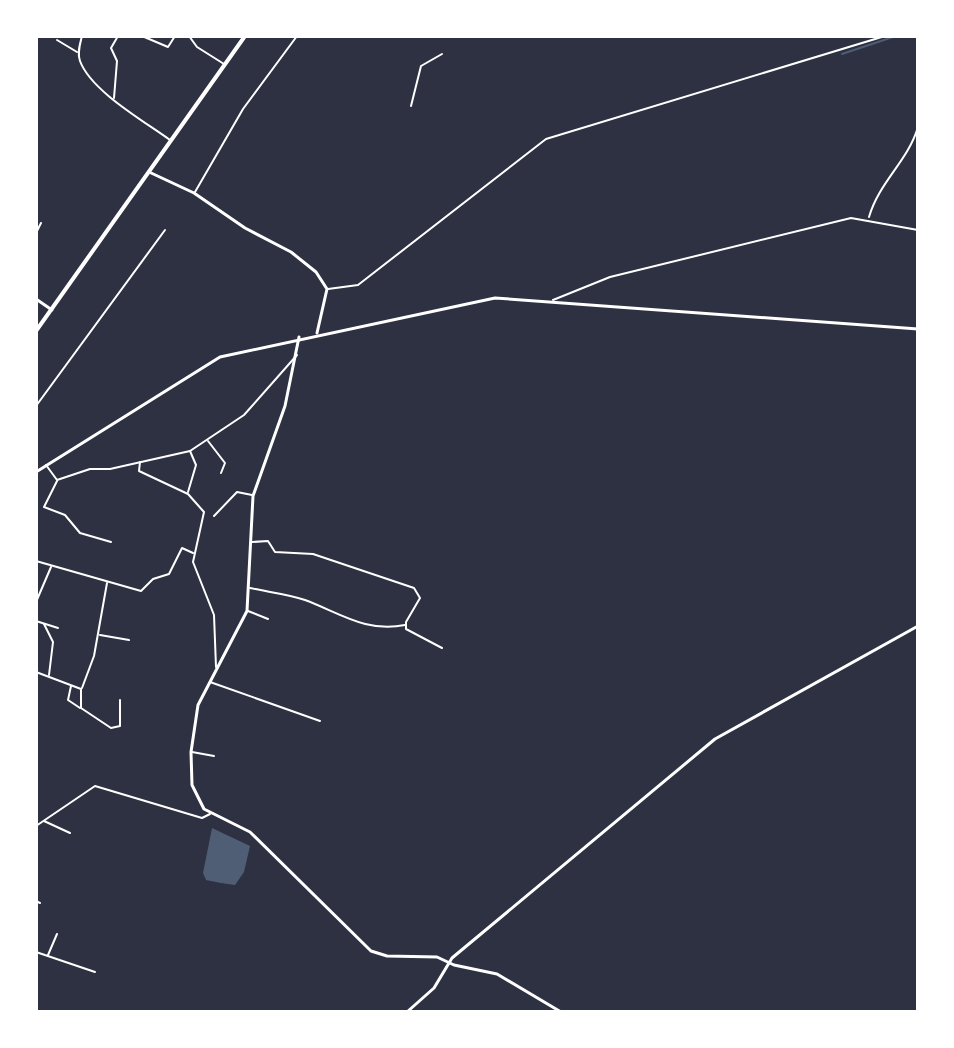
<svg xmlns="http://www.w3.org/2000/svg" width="954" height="1048" viewBox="0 0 954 1048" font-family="Commissioner,sans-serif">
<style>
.water{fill:#4f5d75}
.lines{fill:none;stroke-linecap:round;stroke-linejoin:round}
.stream{stroke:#4f5d75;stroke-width:2}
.minor{stroke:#fff;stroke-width:2}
.tertiary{stroke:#fff;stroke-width:3}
.secondary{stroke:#fff;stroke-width:3}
.primary{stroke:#fff;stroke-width:4}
</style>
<rect width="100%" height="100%" fill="#2d3142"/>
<path class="water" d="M212,828L250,846L244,872L235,885C233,885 209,881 206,880L203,873Z"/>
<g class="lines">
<path class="stream" d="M842,54L896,36"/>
<g class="minor">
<path d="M82,36C80,44 77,53 80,61C91,91 144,121 170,140"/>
<path d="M142,36L168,47L175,36"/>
<path d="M189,36L197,47L224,64"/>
<path d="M57,40L77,52"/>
<path d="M114,98L117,61L111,48L118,36"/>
<path d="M411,106L421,66L442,54"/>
<path d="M195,192L243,109L297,36"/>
<path d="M869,217C879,182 908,161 918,127"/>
<path d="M36,233L41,223"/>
<path d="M328,289L358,285L546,139L885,36"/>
<path d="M553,300L610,277L851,218L918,230"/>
<path d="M36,406L165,230"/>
<path d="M208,441L225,463L221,473"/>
<path d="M140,462L139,471L188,494L204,512L193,562L214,615L216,667"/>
<path d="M46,465L57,480L90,469H110L190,451L244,415L297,355"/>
<path d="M57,481L44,507L65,515L80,533L111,542"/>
<path d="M188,492L196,465L190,451"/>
<path d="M214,516L237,492L252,495"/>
<path d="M252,542L268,541L275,552L313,554L414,588L420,598L406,622V629L442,648"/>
<path d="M36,561L141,591L153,579L169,574L182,548L193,553"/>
<path d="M250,588C268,592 288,594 305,600C340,613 366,633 405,625"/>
<path d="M36,602L51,567"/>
<path d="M248,611L268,619"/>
<path d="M36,621L58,628"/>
<path d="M44,624L53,642L49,675"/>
<path d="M100,635L129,640"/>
<path d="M36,672L81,689V708L111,728L120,726V700"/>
<path d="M210,682L320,721"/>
<path d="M71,686L68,700L80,708"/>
<path d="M82,688L94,656L107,583"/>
<path d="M192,752L214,756"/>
<path d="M44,821L70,833"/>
<path d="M36,826L95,786L202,818L210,814"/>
<path d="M36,901L40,903"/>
<path d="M36,952L95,972"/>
<path d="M48,955L57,934"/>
</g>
<g class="tertiary">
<path d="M149,172L194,193L245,228L291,252L316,272L327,289L317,333"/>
<path d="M299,337L285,406L253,496L247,611L198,705L191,752L192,785L204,809L250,832L371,951L387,956L437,957L454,965L497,974L561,1012"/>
<path d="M407,1012L434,988L452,958L715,739L918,626"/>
</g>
<g class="secondary">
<path d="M36,299L52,310"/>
<path d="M36,472L220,357L495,298L918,329"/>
</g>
<path class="primary" d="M36,331L245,36"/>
</g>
<rect width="954" height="1048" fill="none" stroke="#ffffff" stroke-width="76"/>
</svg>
